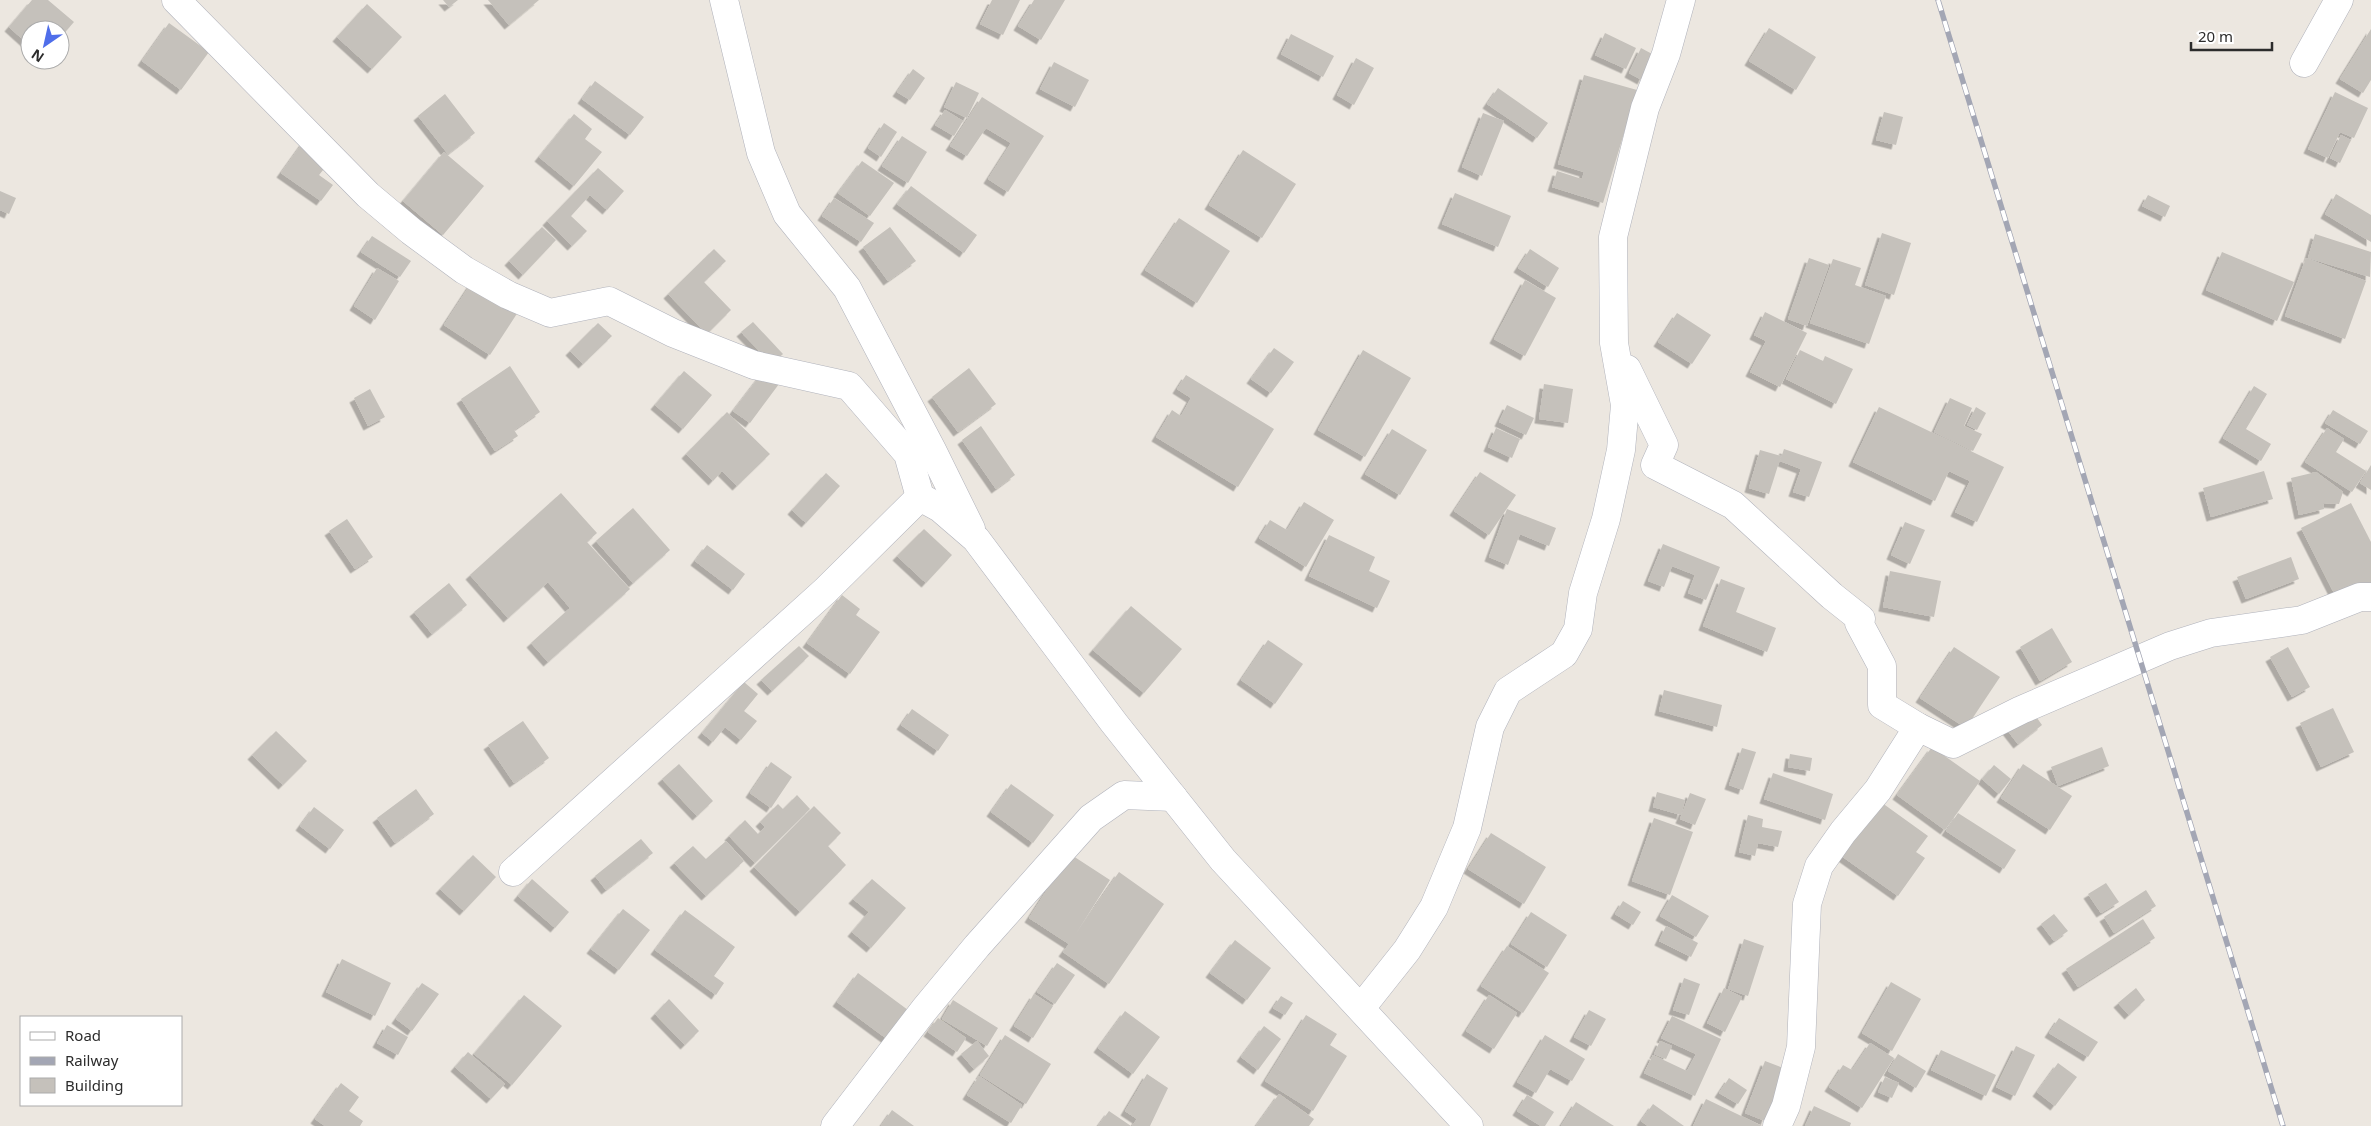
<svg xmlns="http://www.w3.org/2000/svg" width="2371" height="1126" viewBox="0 0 2371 1126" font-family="'Noto Sans',sans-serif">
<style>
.building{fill:#c5c1bb;filter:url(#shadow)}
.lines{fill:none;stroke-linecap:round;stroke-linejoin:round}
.street-casing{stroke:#b0b2bb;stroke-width:29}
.street{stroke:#fff;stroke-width:28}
.rail-casing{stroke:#a3a6b4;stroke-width:5.5}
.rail{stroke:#fff;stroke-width:4;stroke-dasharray:11;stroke-linecap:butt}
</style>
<defs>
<filter id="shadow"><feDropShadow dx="-4.5" dy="4.5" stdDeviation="0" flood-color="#0004"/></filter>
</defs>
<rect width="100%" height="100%" fill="#ece7e0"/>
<g class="building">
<path d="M32,0H48L74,22L60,38V30H30V46L9,27Z"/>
<path d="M443,0H458L449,7Z"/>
<path d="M488,0H539L509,25Z"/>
<path d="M992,0H1020L1003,35L980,24Z"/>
<path d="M1034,0H1065L1041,40L1018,26Z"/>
<path d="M367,4L402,37L372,69L337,37Z"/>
<path d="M169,23L209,52L181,90L142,61Z"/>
<path d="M1769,28L1816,57L1796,90L1749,61Z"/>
<path d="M2371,29V80L2363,93L2340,79Z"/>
<path d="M1605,33L1636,48L1626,69L1595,55Z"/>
<path d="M1291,34L1334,56L1323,77L1281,54Z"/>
<path d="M1641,48L1654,55L1642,80L1629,73Z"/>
<path d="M1356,58L1374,68L1354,105L1337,95Z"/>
<path d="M1054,62L1089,80L1075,107L1040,89Z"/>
<path d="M913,69L925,78L910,100L897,92Z"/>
<path d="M1584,75L1637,90L1603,203L1552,187L1557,171L1582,179L1584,172L1558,164Z"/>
<path d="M595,81L644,117L630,135L582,99Z"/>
<path d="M956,82L979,93L967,118L944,107Z"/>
<path d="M1498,88L1548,123L1537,138L1487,104Z"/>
<path d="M2335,92L2368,108L2354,138L2340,132L2328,158L2308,149Z"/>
<path d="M445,94L475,133L448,154L418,116Z"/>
<path d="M982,97L1044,136L1008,192L988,179L1011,143L986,128L967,156L950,146Z"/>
<path d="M945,110L963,121L954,136L935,125Z"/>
<path d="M1884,112L1903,117L1896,145L1876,140Z"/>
<path d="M1483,113L1504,121L1482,176L1462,167Z"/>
<path d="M574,114L592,129L585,139L602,152L574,186L539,157Z"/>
<path d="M884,123L897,132L881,157L868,148Z"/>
<path d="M2341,135L2351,140L2340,163L2330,158Z"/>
<path d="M902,136L927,152L908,183L882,166Z"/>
<path d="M304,141L331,160L319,175L333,185L321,201L281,173Z"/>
<path d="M1243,150L1296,184L1262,238L1209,205Z"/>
<path d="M444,152L484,186L443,235L403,201Z"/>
<path d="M862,161L894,183L870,216L838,193Z"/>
<path d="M598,168L624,191L607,210L590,195L571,216L587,231L572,246L547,221Z"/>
<path d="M911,186L977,235L964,253L897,204Z"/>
<path d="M0,191L16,198L9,214L0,210Z"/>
<path d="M1455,193L1511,216L1498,247L1442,224Z"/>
<path d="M2336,194L2371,215V242L2325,214Z"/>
<path d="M2148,195L2170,206L2165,217L2142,206Z"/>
<path d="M834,198L874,223L861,242L822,216Z"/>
<path d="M1179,218L1230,251L1197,303L1145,270Z"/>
<path d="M542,227L556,240L523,275L509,261Z"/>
<path d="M890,227L916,261L888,281L863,247Z"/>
<path d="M1882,233L1911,243L1894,295L1865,285Z"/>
<path d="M2315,234L2371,252L2370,277L2308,258Z"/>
<path d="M372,236L411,261L400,277L361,252Z"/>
<path d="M714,249L726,261L704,282L731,310L707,334L668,294Z"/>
<path d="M1530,249L1559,268L1548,287L1518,268Z"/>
<path d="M2222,252L2294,282L2277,321L2206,290Z"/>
<path d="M1809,258L1829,265L1807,326L1788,319Z"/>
<path d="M2306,258L2366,281L2345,339L2285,316Z"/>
<path d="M1833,259L1861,268L1855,285L1886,296L1869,344L1810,323Z"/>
<path d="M377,268L399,281L375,320L354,306Z"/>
<path d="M474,279L520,309L490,355L444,325Z"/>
<path d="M1525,280L1556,298L1525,356L1494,339Z"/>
<path d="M1765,312L1807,333L1780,387L1750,372L1766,341L1754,335Z"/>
<path d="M1677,313L1711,335L1692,364L1658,342Z"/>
<path d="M753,322L783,354L772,364L741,332Z"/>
<path d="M598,323L612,336L583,364L570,351Z"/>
<path d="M1274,348L1294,362L1271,393L1251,379Z"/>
<path d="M1363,350L1411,378L1365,457L1318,430Z"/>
<path d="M1800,350L1823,361L1825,356L1853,369L1836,404L1786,379Z"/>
<path d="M510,366L540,412L514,430L518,436L495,451L461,399Z"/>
<path d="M969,368L996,404L958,432L932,397Z"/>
<path d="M684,371L712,395L683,429L655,405Z"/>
<path d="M763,372L779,384L750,423L733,411Z"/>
<path d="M1186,375L1274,429L1238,487L1156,437L1172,410L1181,416L1191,398L1177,389Z"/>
<path d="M1544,384L1573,389L1568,423L1539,419Z"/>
<path d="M2254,386L2267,394L2246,429L2271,444L2261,461L2223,438Z"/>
<path d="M370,389L385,417L368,426L354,398Z"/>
<path d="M1950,398L1972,408L1964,426L1982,434L1973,451L1934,432Z"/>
<path d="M1507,405L1534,418L1526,435L1499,422Z"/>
<path d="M1879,407L2004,467L1977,522L1955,512L1970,481L1949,471L1935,501L1853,462Z"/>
<path d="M1976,407L1986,413L1977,430L1967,425Z"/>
<path d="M2333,410L2368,431L2360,444L2325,423Z"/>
<path d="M727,412L770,454L737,486L722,471L713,481L686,454Z"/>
<path d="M981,426L1015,475L996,489L962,440Z"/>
<path d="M1496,428L1520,439L1512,458L1488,447Z"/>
<path d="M2327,428L2344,439L2336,452L2366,471L2352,492L2305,462Z"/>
<path d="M1392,429L1427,450L1400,495L1365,474Z"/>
<path d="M1784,449L1822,462L1809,497L1793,492L1801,469L1780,461Z"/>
<path d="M1760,450L1781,456L1769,494L1749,488Z"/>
<path d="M2371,465V490L2360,483Z"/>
<path d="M2264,471L2273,499L2211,517L2203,488Z"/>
<path d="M1480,472L1516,495L1489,535L1454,511Z"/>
<path d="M2316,472L2343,492L2339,504L2323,503L2324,509L2299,515L2291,478Z"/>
<path d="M826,473L840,486L806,523L792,510Z"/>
<path d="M561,493L597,533L587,542L630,589L548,662L531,643L570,608L548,582L508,618L470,575Z"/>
<path d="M1304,502L1334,520L1306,567L1259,538L1270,520L1287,530Z"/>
<path d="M2351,503L2371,542V589L2340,605L2301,528Z"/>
<path d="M633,508L670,550L633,583L596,541Z"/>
<path d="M1507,509L1556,528L1549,546L1520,534L1508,565L1489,557Z"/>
<path d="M347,519L373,557L355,569L329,531Z"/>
<path d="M1905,522L1925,530L1910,564L1891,555Z"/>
<path d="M924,529L952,555L926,583L897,556Z"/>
<path d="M1329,535L1375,557L1369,571L1390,581L1377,608L1309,576Z"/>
<path d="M1663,544L1720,567L1706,600L1688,593L1695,575L1672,566L1664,587L1648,581Z"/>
<path d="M707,545L745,574L733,590L695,561Z"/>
<path d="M2291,557L2299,579L2246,599L2237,577Z"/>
<path d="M1890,571L1941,581L1934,617L1883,607Z"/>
<path d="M1721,579L1745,588L1736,612L1776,628L1767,652L1703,626Z"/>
<path d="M449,583L467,605L432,634L414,612Z"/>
<path d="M842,595L860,609L856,615L880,632L850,674L807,643Z"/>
<path d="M1131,606L1182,649L1144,693L1093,650Z"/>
<path d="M2052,628L2072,662L2040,681L2020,647Z"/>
<path d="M1268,640L1303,664L1275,704L1241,680Z"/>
<path d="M799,646L809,656L772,691L761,680Z"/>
<path d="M1954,647L2000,677L1966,728L1920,698Z"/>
<path d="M2288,647L2310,687L2292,697L2270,657Z"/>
<path d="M744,682L758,694L744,711L757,721L741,740L725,727L713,742L702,733Z"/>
<path d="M1664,690L1722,705L1717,727L1659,711Z"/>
<path d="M2333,708L2354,752L2321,767L2300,723Z"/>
<path d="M912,709L949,735L938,751L901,725Z"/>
<path d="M2032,711L2042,725L2018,744L2007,730Z"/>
<path d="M523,721L549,758L514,783L488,745Z"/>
<path d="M276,731L307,761L283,785L252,755Z"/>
<path d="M1932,747L1980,781L1945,830L1897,795Z"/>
<path d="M2102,747L2109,766L2058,786L2051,767Z"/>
<path d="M1742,748L1756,752L1743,790L1729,785Z"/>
<path d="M1790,754L1812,758L1810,771L1788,767Z"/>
<path d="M771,762L792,777L771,808L750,793Z"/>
<path d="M679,764L713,801L697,816L662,779Z"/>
<path d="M2023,764L2072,796L2050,830L2001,798Z"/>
<path d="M1994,765L2011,779L1999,794L1982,779Z"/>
<path d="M1773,773L1833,794L1825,820L1764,799Z"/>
<path d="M1011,784L1054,815L1033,843L991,812Z"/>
<path d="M416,789L434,814L395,843L377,818Z"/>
<path d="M1657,792L1685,800L1681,815L1653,807Z"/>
<path d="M1690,793L1706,799L1695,825L1680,819Z"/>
<path d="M797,795L810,809L755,863L729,836L745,820L758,834L765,827L760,822L778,804L783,809Z"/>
<path d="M1878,800L1928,836L1916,852L1925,858L1898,896L1840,855Z"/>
<path d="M814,806L841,833L828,846L846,865L800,912L754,867Z"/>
<path d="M314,807L344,830L330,849L300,826Z"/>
<path d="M1958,813L2016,850L2004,869L1946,831Z"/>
<path d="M1748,815L1763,819L1762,827L1782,831L1778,847L1758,843L1755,856L1739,852Z"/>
<path d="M1654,818L1693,832L1670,895L1632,881Z"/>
<path d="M1491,833L1546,867L1524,904L1468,869Z"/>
<path d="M641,839L653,853L606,890L595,876Z"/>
<path d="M726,841L744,861L706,896L674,863L693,846L706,859Z"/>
<path d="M1070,854L1110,880L1075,935L1119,872L1164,904L1109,984L1063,952L1069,944L1029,918Z"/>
<path d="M473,855L496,877L464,911L440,889Z"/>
<path d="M532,879L569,912L555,928L518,896Z"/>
<path d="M872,879L906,908L871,948L852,932L869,912L853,899Z"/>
<path d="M2106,883L2119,902L2101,913L2088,894Z"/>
<path d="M2146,890L2156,906L2114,933L2104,917Z"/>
<path d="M1672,895L1709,916L1696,937L1660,916Z"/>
<path d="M1623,901L1641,912L1633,925L1615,914Z"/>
<path d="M623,909L650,930L619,970L591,949Z"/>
<path d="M685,910L735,947L714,976L724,983L716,995L655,950Z"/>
<path d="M1531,912L1567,935L1547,967L1511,944Z"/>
<path d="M2054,914L2068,931L2054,941L2041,924Z"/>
<path d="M2143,919L2155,938L2078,987L2066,969Z"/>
<path d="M1666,926L1698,943L1691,957L1659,941Z"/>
<path d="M1744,939L1764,946L1748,996L1728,989Z"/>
<path d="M1235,940L1271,968L1247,1000L1210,973Z"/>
<path d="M1507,946L1549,973L1523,1013L1481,986Z"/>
<path d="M342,959L391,983L375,1016L326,992Z"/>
<path d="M1057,963L1075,975L1055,1004L1037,992Z"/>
<path d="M858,973L908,1010L887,1039L837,1002Z"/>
<path d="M1684,978L1700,984L1689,1015L1673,1010Z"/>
<path d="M1891,982L1921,999L1892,1051L1862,1033Z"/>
<path d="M422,983L439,994L412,1031L396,1019Z"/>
<path d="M1724,988L1742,997L1725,1032L1707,1023Z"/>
<path d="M2136,988L2145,1000L2129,1015L2118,1003Z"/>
<path d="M1034,994L1053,1006L1033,1038L1014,1026Z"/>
<path d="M524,995L562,1026L512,1085L474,1054Z"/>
<path d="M1489,995L1517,1013L1494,1049L1466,1031Z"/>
<path d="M1281,996L1293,1003L1285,1015L1273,1008Z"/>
<path d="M669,999L699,1031L685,1045L655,1014Z"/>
<path d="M953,1000L998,1028L987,1046L942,1019Z"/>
<path d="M1589,1010L1606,1019L1591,1046L1574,1037Z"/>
<path d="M1125,1011L1160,1037L1133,1074L1098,1048Z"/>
<path d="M1306,1015L1337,1034L1330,1045L1347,1056L1313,1111L1265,1081Z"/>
<path d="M1672,1016L1721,1039L1695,1096L1644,1073L1653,1055L1687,1071L1696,1054L1661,1038Z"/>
<path d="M938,1018L966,1038L957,1052L928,1032Z"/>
<path d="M2059,1018L2098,1042L2088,1057L2049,1033Z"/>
<path d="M387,1025L408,1037L398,1055L377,1043Z"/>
<path d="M1264,1026L1281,1039L1258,1070L1241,1057Z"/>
<path d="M1005,1035L1051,1064L1026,1104L980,1075Z"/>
<path d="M1545,1035L1585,1059L1572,1081L1550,1069L1536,1093L1517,1082Z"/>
<path d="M977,1041L989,1056L974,1069L961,1054Z"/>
<path d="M1660,1041L1672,1046L1666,1059L1654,1054Z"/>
<path d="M1870,1043L1894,1058L1862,1108L1829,1087L1843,1065L1852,1070Z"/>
<path d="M2016,1046L2035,1055L2015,1096L1996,1087Z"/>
<path d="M1941,1050L1996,1075L1986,1096L1931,1070Z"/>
<path d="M468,1052L505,1084L491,1099L455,1067Z"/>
<path d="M1898,1054L1926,1071L1916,1088L1888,1071Z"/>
<path d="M1765,1061L1786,1069L1765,1121L1745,1113Z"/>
<path d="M2058,1063L2077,1077L2055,1106L2037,1092Z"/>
<path d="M1147,1074L1168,1088L1150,1126H1132L1137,1119L1125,1111Z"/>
<path d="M979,1076L1022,1105L1011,1123L967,1095Z"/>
<path d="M1885,1077L1899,1083L1892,1098L1878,1092Z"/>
<path d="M1729,1078L1747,1090L1738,1104L1719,1093Z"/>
<path d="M341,1083L359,1097L349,1111L363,1121L360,1126H325L315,1119Z"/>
<path d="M1279,1094L1314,1119L1309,1126H1256Z"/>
<path d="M1527,1095L1554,1112L1545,1126H1541L1517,1111Z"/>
<path d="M1706,1099L1762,1126H1693Z"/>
<path d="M1576,1102L1614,1126H1561Z"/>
<path d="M1653,1104L1684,1126H1648L1641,1121Z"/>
<path d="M1814,1106L1851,1123L1850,1126H1805Z"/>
<path d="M892,1110L914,1126H881Z"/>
<path d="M1109,1111L1131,1126H1098Z"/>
</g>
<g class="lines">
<defs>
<g id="street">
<path d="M176,0L368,195L411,231L464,270L508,295L550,313L609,301L673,333L754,365L849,386L908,454L920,497L940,508L976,539L1114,723L1223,860L1469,1126"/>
<path d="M724,0L761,153L787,214L847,288L932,450L971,529"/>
<path d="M2304,63L2339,0"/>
<path d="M1627,369L1664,445L1655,465L1733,505L1832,596L1861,619L1859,623L1882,666V705L1918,727L1953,744L2021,710L2170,646L2211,633L2302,620L2360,597H2371"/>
<path d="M513,872L825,591L920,497"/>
<path d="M1361,1008L1407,950L1434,907L1467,828L1490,727L1508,691L1564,654L1578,629L1583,593L1606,519L1621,450L1625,405L1614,343L1613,237L1645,108L1666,54L1681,0"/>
<path d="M835,1126L924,1010L977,946L1091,818L1124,795L1173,797"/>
<path d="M1777,1126L1786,1106L1801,1047L1807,904L1819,866L1843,832L1878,790L1918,727"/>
</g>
</defs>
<use href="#street" class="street-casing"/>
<use href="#street" class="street"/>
<defs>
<path id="rail" d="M1938,0L2283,1126"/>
</defs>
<use href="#rail" class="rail-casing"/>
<use href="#rail" class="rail"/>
</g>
<rect x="20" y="1016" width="162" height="90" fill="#ffffff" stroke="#ababab"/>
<rect x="30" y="1032" width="25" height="8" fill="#ffffff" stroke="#ababab"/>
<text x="65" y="1041" font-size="15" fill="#2c2c2c">Road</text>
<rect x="30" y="1057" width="25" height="8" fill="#a3a6b4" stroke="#ababab"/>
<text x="65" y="1066" font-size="15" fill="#2c2c2c">Railway</text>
<rect x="30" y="1078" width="25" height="15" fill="#c5c1bb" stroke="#ababab"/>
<text x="65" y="1091" font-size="15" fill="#2c2c2c">Building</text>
<g transform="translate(45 45) rotate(214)"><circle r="24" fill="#ffffff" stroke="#ababab"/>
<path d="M0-4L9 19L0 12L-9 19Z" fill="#4f6eea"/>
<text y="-8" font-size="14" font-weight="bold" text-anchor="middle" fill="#2c2c2c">N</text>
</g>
<path d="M2191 42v8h81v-8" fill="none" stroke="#2c2c2c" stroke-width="2.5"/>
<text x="2198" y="42" font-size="15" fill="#2c2c2c" stroke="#ffffff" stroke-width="4" paint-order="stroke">20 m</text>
</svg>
